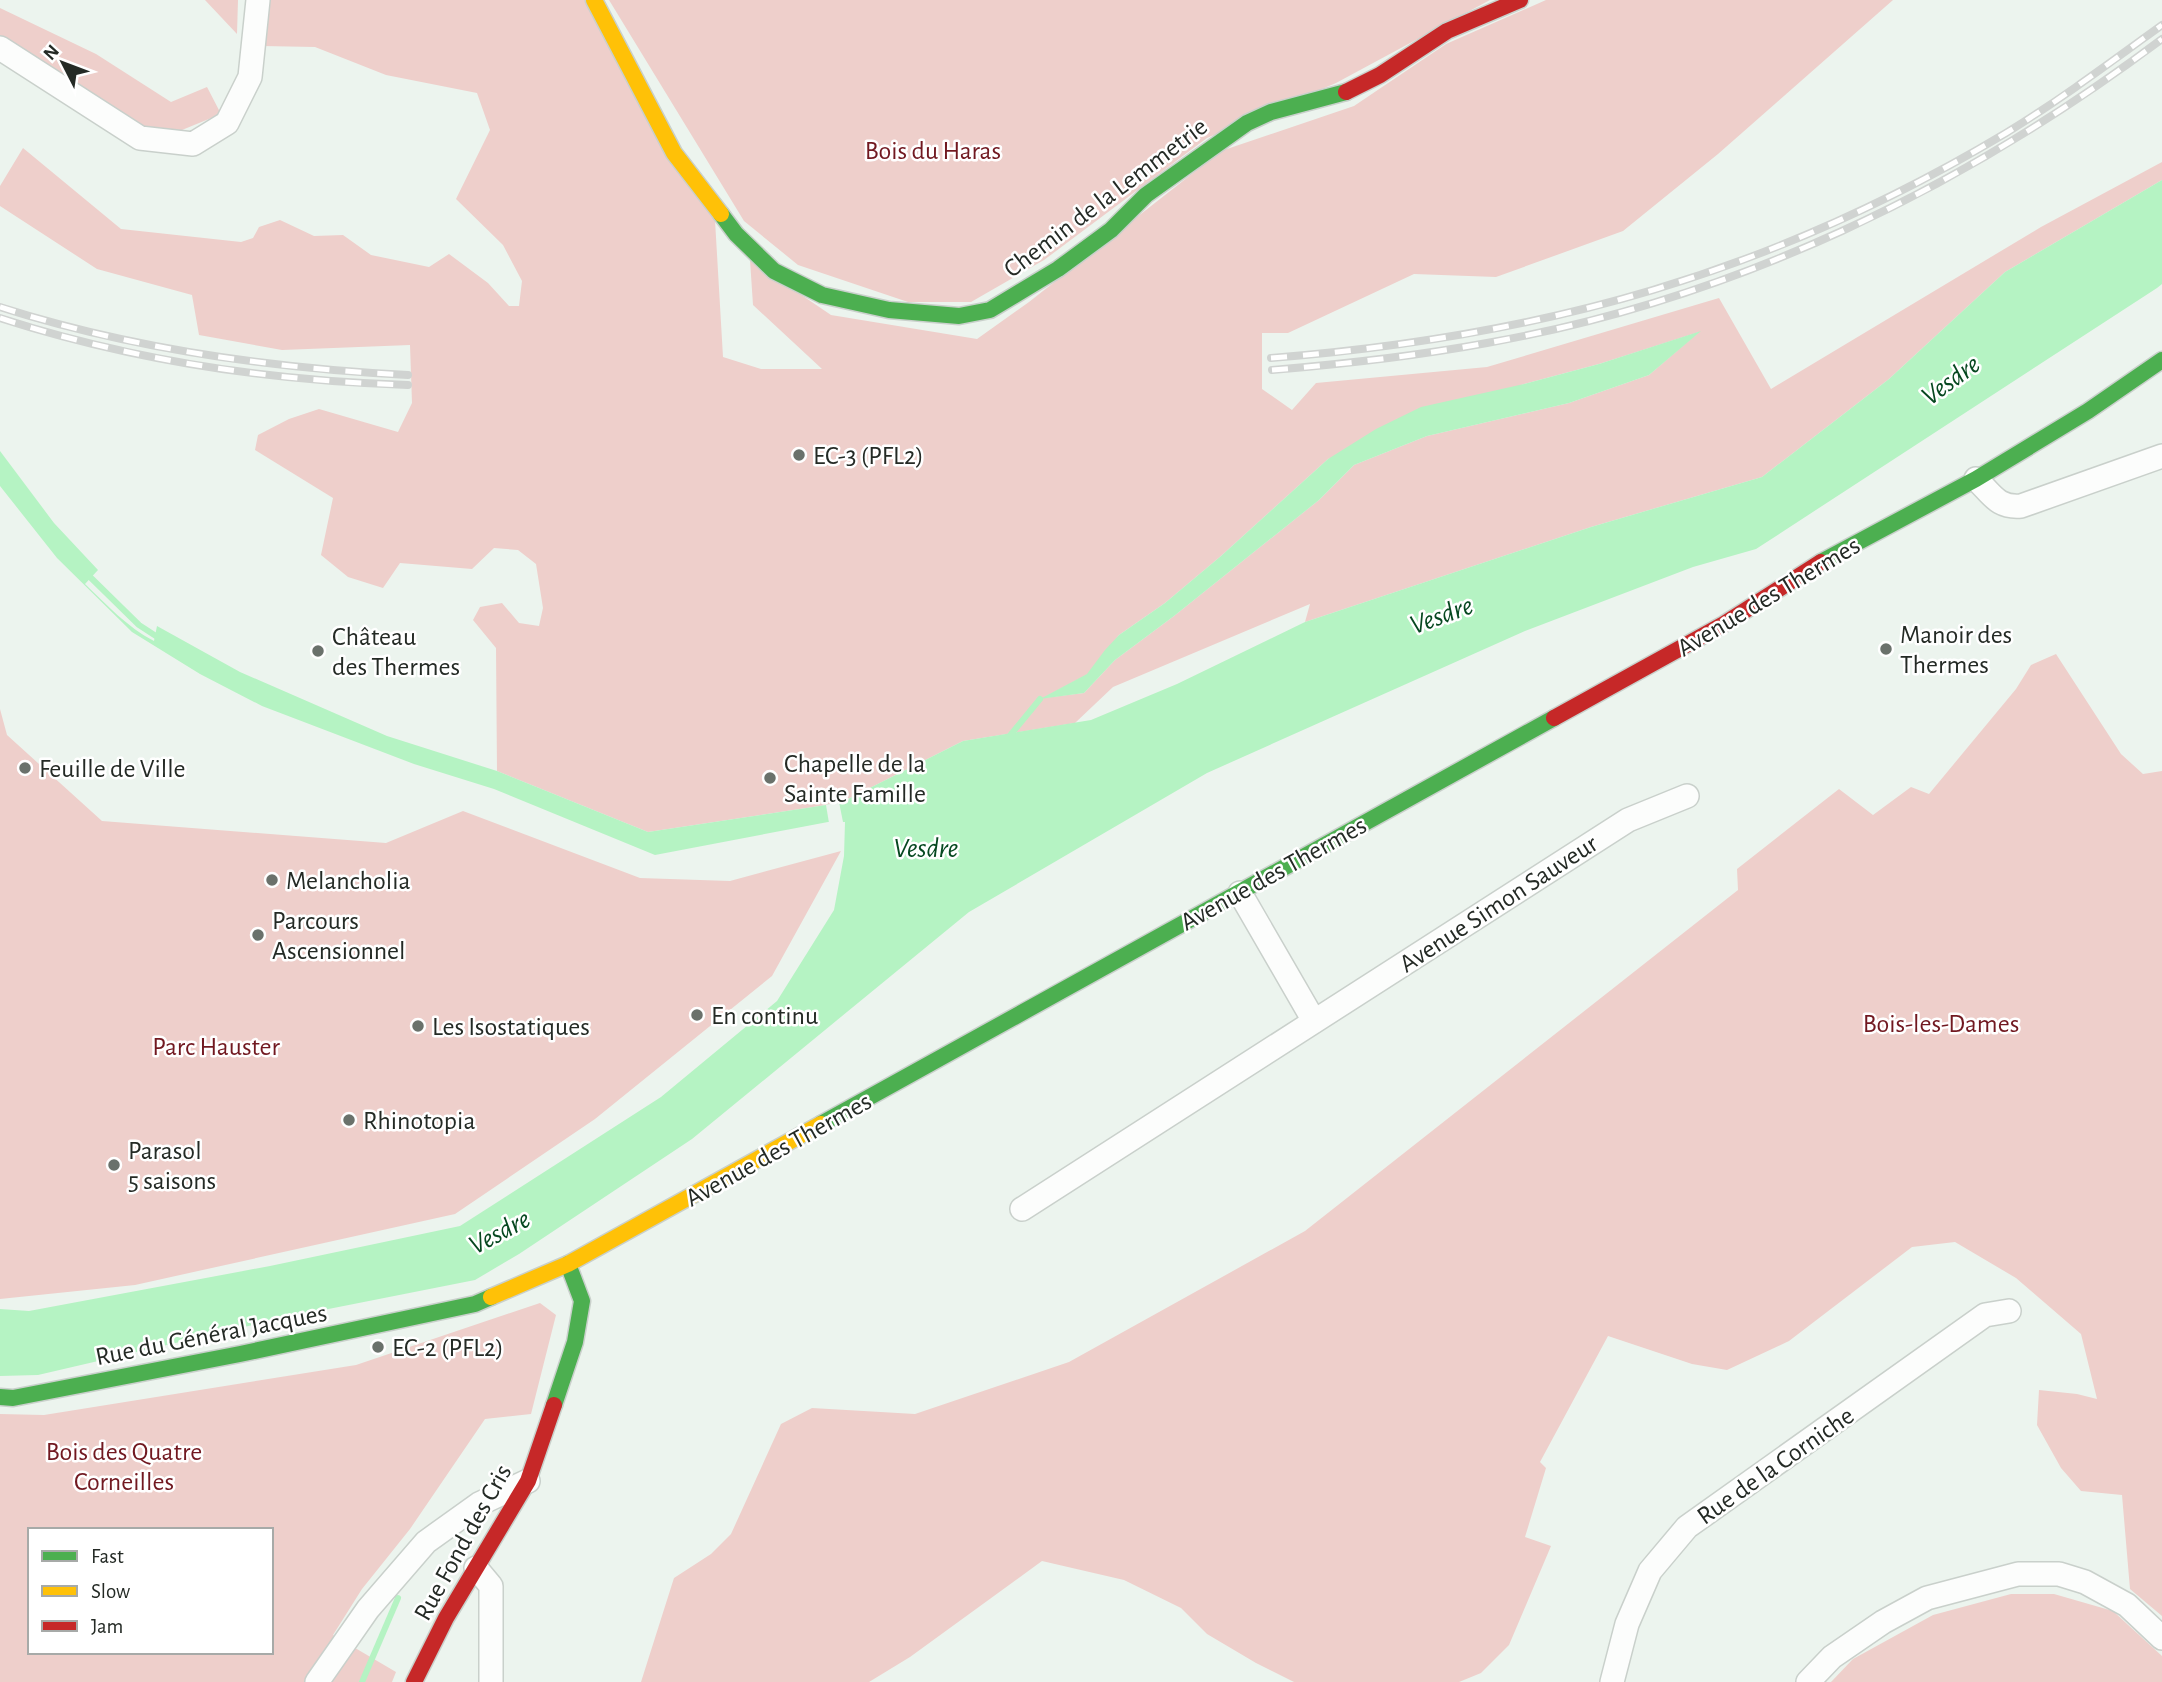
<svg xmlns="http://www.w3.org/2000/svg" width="2162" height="1682" viewBox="0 0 2162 1682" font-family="'Alegreya Sans',sans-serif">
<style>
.green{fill:#eecfcb;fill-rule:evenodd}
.water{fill:#b5f3c3}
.pier{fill:#ecf4ee}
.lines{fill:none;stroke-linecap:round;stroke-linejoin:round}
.stream{stroke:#b5f3c3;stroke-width:6}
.street-casing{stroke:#c9d0cb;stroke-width:26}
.fast-casing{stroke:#c9d0cb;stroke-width:19}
.slow-casing{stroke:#c9d0cb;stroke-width:19}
.jam-casing{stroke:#c9d0cb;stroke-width:19}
.street{stroke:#fcfdfc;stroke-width:23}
.fast{stroke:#4caf50;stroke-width:16}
.slow{stroke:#ffc107;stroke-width:16}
.jam{stroke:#c62828;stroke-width:16}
.rail-casing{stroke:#d0d3d1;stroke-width:8}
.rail{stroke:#fff;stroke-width:5;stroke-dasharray:16;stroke-linecap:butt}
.poi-dot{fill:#6a716b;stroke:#fff;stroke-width:2.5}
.labels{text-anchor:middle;stroke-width:5;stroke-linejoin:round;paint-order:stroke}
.park-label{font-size:26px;fill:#711820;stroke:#fff}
.street-label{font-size:26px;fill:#242a25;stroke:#fff}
.poi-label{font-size:26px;fill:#242a25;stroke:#fff;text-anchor:start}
.water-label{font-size:28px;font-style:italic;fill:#064820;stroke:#fff}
</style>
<rect width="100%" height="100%" fill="#ecf4ee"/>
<g class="green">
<path d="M205,0H238L237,34Z"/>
<path d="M266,0H587L715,220L723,357L761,369H822L753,305L750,260L831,315L977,339L1029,302L1221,151L1354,106L1446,44L1546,0H1893L1718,154L1623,231L1496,277L1414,274L1288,333H1262V389L1292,410L1316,383L1487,367L1719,298L1771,389L2041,227L2162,162V180L2005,272L1889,379L1762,477L1591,527L1305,622L1310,604L1113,687L1075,723L963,741L846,800L826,805L648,832L497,771L496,648L473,620L480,607L502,603L519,623L539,626L543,608L536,564L518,550L494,548L472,569L400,563L383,588L348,577L321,555L333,498L255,450L258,435L289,419L319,409L398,432L412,403L410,345L282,350L199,335L192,295L97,269L0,206V186L23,148L121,229L241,242L253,238L259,227L280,220L314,236L343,235L371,255L429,267L449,254L488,283L509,306H519L522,281L503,245L456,199L490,130L477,93L386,75L315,47L262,46ZM1699,332L1649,375L1569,403L1427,436L1354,465L1319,500L1174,616L1115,660L1084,693L1043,698L1088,674L1119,635L1165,603L1221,556L1328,459L1524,384L1599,364Z"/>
<path d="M609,0H1490L1336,83L1207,138L1044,260L971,302H908L798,265L744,221Z"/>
<path d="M0,8L96,54L171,102L207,87L221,114L182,130L136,129L0,52Z"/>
<path d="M2056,654L2121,754L2143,774L2162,771V1616L2130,1589L2122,1495L2081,1491L2061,1468L2037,1425L2039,1390L2077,1394L2097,1399L2081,1334L2016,1278L1955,1242L1912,1247L1789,1341L1727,1370L1692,1364L1608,1336L1540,1462L1546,1468L1525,1537L1551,1546L1509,1645L1481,1673L1459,1682H1294L1256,1663L1207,1634L1181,1608L1124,1580L1042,1561L910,1657L869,1682H641L674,1578L711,1554L731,1534L781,1424L812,1408L915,1414L1069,1362L1305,1231L1738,890L1737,869L1839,789L1873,815L1911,787L1929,794L2016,689L2031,665Z"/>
<path d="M0,709L7,735L102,821L386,843L463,811L640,878L730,881L841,851L772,976L595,1119L455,1214L135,1285L0,1299Z"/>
<path d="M540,1303L556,1315L531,1414L485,1419L410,1529L362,1589L333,1635L396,1672L392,1682H0V1414L44,1415L356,1365ZM30,1530H271V1652H30Z"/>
<path d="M2011,1594H2054L2113,1611L2162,1656V1682H1831L1853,1659L1933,1615Z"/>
</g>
<g class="water">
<path d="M2162,180V284L2157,288L1756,549L1693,567L1525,631L1207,773L969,912L692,1139L519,1254L475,1280L283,1318L38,1375L0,1376V1309L29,1311L270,1266L460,1226L661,1097L777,1001L834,910L844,856L845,822H828L655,855L494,789L414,764L262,706L200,674L132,632L57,558L0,486V451L54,523L98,570L85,584C107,605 127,627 154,641L157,626L240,672L387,736L497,771L648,832L826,805L846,800L963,741L1091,720L1177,684L1305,622L1591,527L1762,477L1889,379L2005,272Z"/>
<path d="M1701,331L1649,375L1569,403L1427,436L1354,465L1319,500L1174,616L1115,660L1084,693L1040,699L1087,674L1105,650L1119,635L1165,603L1221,556L1328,459L1376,429L1421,407L1524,384L1599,364Z"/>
</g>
<path class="pier" d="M839,802L843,822L829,823L826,805Z"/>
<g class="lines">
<g class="stream">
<path d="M87,574L139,625L162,640"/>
<path d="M1008,738L1040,699"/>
<path d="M362,1682L398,1598"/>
</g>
<defs>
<g id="street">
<path d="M0,48L140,138L193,144L227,123L250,77L258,0"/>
<path d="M1976,479C1992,494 1997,508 2021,506L2162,456"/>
<path d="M1240,893L1314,1021"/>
<path d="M1022,1209L1628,820L1687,796"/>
<path d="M476,1568L491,1586V1682"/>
<path d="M317,1682L368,1609L426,1542L479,1504L528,1481"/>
<path d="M1612,1682L1627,1624L1650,1571L1687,1527L1985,1315L2009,1311"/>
<path d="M1808,1682L1832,1657L1883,1622L1927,1598L2018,1574H2059L2085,1582L2127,1605L2162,1638"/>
</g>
<g id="fast">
<path d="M721,214L736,234L774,271L822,295L889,310L959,316L990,310L1058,269L1111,230L1146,195L1247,123L1271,112L1346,92"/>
<path d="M1821,562L1976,479L2088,411L2162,360"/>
<path d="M821,1124L1554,718"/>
<path d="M0,1397L13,1398L240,1354L475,1304L491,1297"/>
<path d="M554,1405L575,1342L582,1301L568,1264"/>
</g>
<g id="slow">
<path d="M594,0L674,153L721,214"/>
<path d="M491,1297L568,1264L821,1124"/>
</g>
<g id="jam">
<path d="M1346,92L1380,75L1447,31L1520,0"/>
<path d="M1554,718L1724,624L1821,562"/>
<path d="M414,1682L446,1618L528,1481L554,1405"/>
</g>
</defs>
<use href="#street" class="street-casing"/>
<use href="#fast" class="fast-casing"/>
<use href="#slow" class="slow-casing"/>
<use href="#jam" class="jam-casing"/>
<use href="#street" class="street"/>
<use href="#fast" class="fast"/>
<use href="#slow" class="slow"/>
<use href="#jam" class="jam"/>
<defs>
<g id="rail">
<path d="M0,307C132,349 270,368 408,375"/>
<path d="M0,318C131,360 271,381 408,385"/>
<path d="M1271,358C1542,337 1772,273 2006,133C2060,100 2111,62 2162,25"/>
<path d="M1272,370C1344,364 1416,356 1487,343C1735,299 1962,189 2162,39"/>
</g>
</defs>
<use href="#rail" class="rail-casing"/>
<use href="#rail" class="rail"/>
</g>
<g class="poi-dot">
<circle cx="799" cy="455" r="7"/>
<circle cx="1886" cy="649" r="7"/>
<circle cx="318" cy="651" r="7"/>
<circle cx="25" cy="768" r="7"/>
<circle cx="770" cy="778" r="7"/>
<circle cx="272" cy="880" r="7"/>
<circle cx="258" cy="935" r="7"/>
<circle cx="697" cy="1015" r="7"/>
<circle cx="418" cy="1026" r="7"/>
<circle cx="349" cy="1120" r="7"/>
<circle cx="114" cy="1165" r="7"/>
<circle cx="378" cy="1347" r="7"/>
</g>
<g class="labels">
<g class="park-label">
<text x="933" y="159">Bois du Haras</text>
<text x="1941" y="1032">Bois-les-Dames</text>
<text x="216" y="1055">Parc Hauster</text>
<text x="124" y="1460">Bois des Quatre<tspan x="124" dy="30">Corneilles</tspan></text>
</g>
<g class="street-label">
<text transform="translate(1105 197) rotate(-37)" y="9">Chemin de la Lemmetrie</text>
<text transform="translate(1768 596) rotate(-31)" y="9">Avenue des Thermes</text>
<text transform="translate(1273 873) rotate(-29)" y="9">Avenue des Thermes</text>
<text transform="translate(1498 903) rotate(-33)" y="9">Avenue Simon Sauveur</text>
<text transform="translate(778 1149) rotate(-29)" y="9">Avenue des Thermes</text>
<text transform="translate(211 1334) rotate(-11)" y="9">Rue du Général Jacques</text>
<text transform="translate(1775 1465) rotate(-35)" y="9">Rue de la Corniche</text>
<text transform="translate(462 1542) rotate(-61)" y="9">Rue Fond des Cris</text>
</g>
<g class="poi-label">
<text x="813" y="464">EC-3 (PFL2)</text>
<text x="1900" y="643">Manoir des<tspan x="1900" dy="30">Thermes</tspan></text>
<text x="332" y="645">Château<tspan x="332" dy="30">des Thermes</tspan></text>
<text x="784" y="772">Chapelle de la<tspan x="784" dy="30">Sainte Famille</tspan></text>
<text x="39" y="777">Feuille de Ville</text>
<text x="286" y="889">Melancholia</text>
<text x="272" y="929">Parcours<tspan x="272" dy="30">Ascensionnel</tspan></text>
<text x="711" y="1024">En continu</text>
<text x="432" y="1035">Les Isostatiques</text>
<text x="363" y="1129">Rhinotopia</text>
<text x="128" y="1159">Parasol<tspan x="128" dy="30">5 saisons</tspan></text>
<text x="392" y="1356">EC-2 (PFL2)</text>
</g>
<g class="water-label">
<text transform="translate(1950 379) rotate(-36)" y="10">Vesdre</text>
<text transform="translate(1441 614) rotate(-20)" y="10">Vesdre</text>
<text x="926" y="857">Vesdre</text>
<text transform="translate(499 1231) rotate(-28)" y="10">Vesdre</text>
</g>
</g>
<rect x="28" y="1528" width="245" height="126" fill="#ffffff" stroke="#a7aaa8" stroke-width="2"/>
<rect x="42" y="1551" width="35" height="10" fill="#4caf50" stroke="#a7aaa8" stroke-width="2"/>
<text x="91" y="1563" font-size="21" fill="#242a25">Fast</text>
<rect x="42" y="1586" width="35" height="10" fill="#ffc107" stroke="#a7aaa8" stroke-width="2"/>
<text x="91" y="1598" font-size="21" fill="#242a25">Slow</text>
<rect x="42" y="1621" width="35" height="10" fill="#c62828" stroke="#a7aaa8" stroke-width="2"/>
<text x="91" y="1633" font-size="21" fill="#242a25">Jam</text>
<g transform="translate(63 63) rotate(312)" stroke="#ffffff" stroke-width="5" paint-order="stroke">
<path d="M0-5L12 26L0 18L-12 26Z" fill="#242a25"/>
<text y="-10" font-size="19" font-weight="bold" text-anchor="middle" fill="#242a25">N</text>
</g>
</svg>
